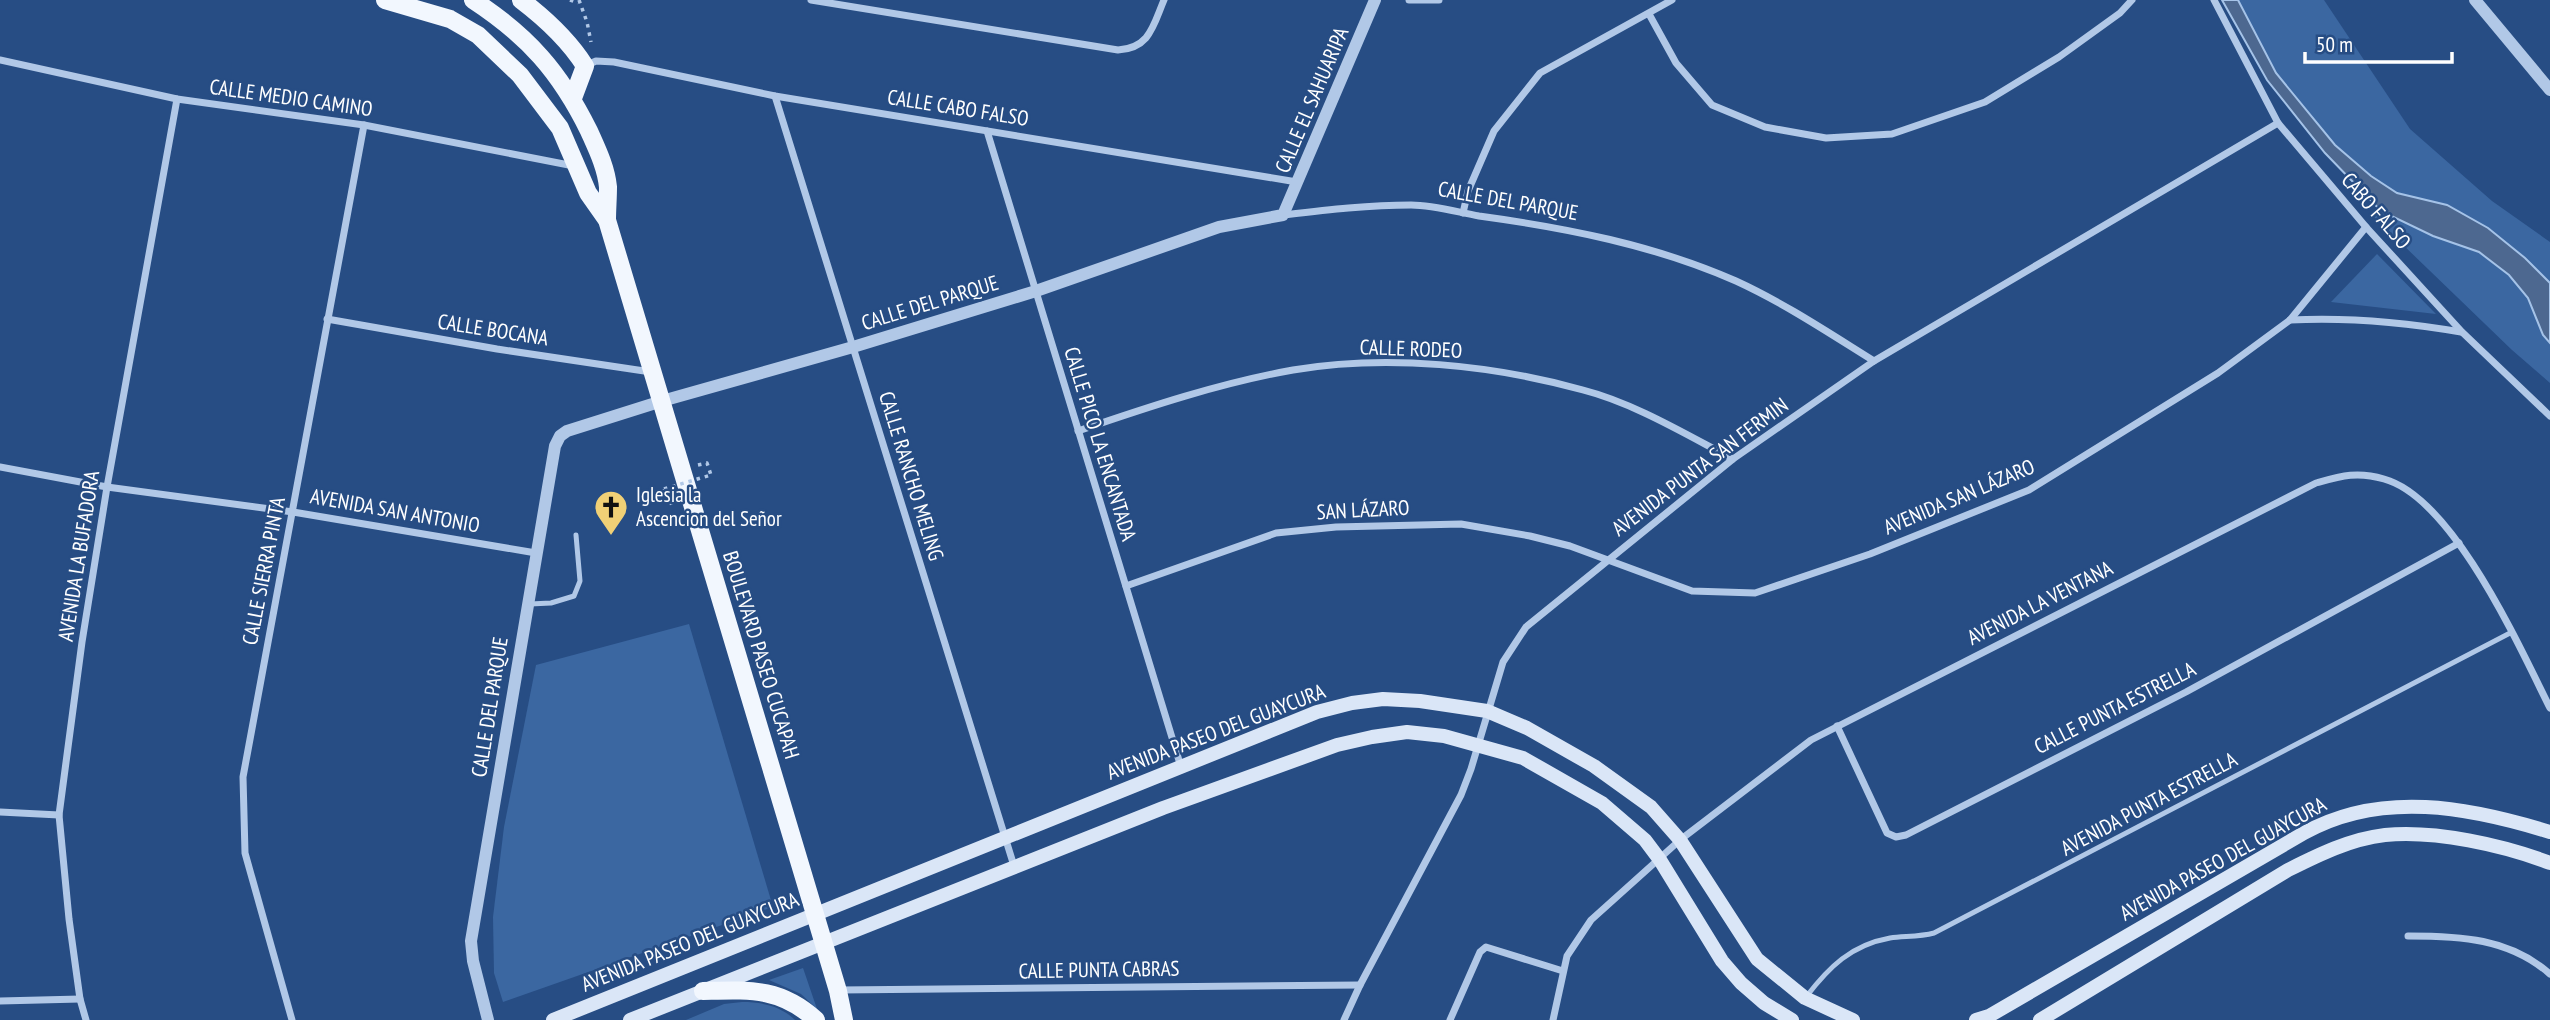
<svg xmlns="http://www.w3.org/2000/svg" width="2550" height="1020" viewBox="0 0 2550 1020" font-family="'PT Sans Narrow',sans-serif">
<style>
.green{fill:#3b67a1}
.water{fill:#4d6890;stroke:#a5c3e8;stroke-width:2}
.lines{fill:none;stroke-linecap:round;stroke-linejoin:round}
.path{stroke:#b1c8e7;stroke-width:3.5;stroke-dasharray:3.5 5;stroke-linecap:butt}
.service{stroke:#b1c8e7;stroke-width:5}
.minor{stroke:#b1c8e7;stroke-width:7}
.tertiary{stroke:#b1c8e7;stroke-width:12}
.secondary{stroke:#dae6f7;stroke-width:14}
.primary{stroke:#f2f7fe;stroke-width:18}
.path-bridge{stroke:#b1c8e7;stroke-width:3.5;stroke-dasharray:3.5 5;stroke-linecap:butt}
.labels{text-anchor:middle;stroke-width:5;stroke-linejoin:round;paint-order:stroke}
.street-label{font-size:21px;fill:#fff;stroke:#274d84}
.poi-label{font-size:21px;fill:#fff;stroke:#274d84;text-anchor:start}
</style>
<rect width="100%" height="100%" fill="#274d84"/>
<g class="green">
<path d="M2224,0H2324L2410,129L2492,201L2550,242V383L2512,350L2372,215L2380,210L2274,89Z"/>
<path d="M2377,254L2436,314L2331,302Z"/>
<path d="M689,624L773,907L503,1002L494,973L493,917L504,827L536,665Z"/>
<path d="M803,968L817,1009L801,994L769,980Z"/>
<path d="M742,1002C762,1002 781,1006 795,1020H686L724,1004Z"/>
</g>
<path class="water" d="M2222,0H2238L2276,73L2335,145L2371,176L2397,193L2447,205L2488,228L2525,258L2550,283V343L2543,335L2528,298L2509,275L2479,252L2433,236L2381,211L2325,153L2267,80Z"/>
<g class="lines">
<g class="path">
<path d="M570,0L578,3"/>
<path d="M579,0L587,22L591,42"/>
<path d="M698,465L707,463L711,475"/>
<path d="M664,489L668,504L674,502"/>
</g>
<g class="service">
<path d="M530,604L551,603L574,596L580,581L576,535"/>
<path d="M1806,997C1829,967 1851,945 1890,938C1904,936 1919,937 1934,933L2512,632"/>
</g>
<g class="minor">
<path d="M811,0L1118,50C1150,48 1153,26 1164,0"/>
<path d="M1409,0H1439"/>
<path d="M2214,0L2278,123L2366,227L2462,332L2550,416"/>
<path d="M1649,14L1676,63L1712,105L1765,127L1826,138L1892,134L1985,102L2059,57L2120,13L2132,0"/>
<path d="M0,60L177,99L364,125L574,166"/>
<path d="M585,66L596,61L614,62L775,96L1297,182"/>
<path d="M775,96L1014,866"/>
<path d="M987,131L1181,767"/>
<path d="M1463,213L1468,191L1494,131L1540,73L1672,0"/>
<path d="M1283,215C1326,210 1368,205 1411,205C1433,205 1457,212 1479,216C1567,228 1654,245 1736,281C1784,303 1829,333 1874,361"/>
<path d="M327,319L497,349L651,372"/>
<path d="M2290,320C2348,317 2403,322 2461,332"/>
<path d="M1078,431C1148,407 1220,383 1293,370C1387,354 1493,365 1583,390C1634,403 1687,435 1733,459"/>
<path d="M0,467L107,487L293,512L536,553"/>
<path d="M1126,586L1276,533L1336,527L1461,524L1530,536L1570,546L1692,591L1755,593L1870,554L2029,490L2218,373L2290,320L2366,227"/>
<path d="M1837,726L1887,833L1896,837L1906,835L2186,692L2459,543"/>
<path d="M0,812L59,815"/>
<path d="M2408,936C2460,936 2509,938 2550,974"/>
<path d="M840,990L1360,985"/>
<path d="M0,1001L80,999"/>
<path d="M86,1020L80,999L69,919L59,815L82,642L107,487L177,99"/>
<path d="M292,1020L245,853L243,777L364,125"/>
<path d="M1344,1020L1360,985L1461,795L1471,769L1503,662L1526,627L1733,459L1874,361L2278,123"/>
<path d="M1450,1020L1480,952L1486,947L1563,971"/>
<path d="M1553,1020L1567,956L1591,920L1680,840L1811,740L2316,483C2341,476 2357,471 2384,479C2453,498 2519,646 2550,708"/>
</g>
<g class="tertiary">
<path d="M2475,0L2550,90"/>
<path d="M488,1020L473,961L471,941L555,446L560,436L567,431L662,401L853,347L1036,291L1219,227L1283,215L1375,0"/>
</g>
<g class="secondary">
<path d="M553,1020L1317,712L1352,703L1383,699L1420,701L1487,711L1527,728L1594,766L1651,807L1680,840L1757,959L1805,998L1853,1020"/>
<path d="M630,1020L1163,808L1337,745L1372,737L1407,732L1444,736L1523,758L1602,803L1645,840L1660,860L1722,961L1741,983L1764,1003L1792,1020"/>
<path d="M1976,1020L1989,1016L2304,833C2381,790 2469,807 2550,832"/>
<path d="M2040,1020L2288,870C2318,855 2350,839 2385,835C2435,830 2503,845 2550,863"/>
</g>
<g class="primary">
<path d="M385,0L450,19L478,35L520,75L560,128L588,193L607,220L838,991L844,1020"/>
<path d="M473,0C528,36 560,72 589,131C597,149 606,167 608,187C608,198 607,209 607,220"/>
<path d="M521,0C546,19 568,39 585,66L573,98"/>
<path d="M703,991C749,990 780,987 816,1020"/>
</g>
<path class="path-bridge" d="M664,489L711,475"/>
</g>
<defs>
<symbol id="church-pin" viewBox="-11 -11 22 30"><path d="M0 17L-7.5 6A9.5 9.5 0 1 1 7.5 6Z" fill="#f0d076" stroke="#274d84"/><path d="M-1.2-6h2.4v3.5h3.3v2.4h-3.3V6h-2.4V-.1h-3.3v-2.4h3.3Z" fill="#111"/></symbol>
</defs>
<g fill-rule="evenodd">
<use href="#church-pin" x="592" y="488" width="38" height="52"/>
</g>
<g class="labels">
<g class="street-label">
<text transform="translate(291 98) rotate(8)" y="7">CALLE MEDIO CAMINO</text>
<text transform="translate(1312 100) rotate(-67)" y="7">CALLE EL SAHUARIPA</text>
<text transform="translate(958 108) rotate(9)" y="7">CALLE CABO FALSO</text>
<text transform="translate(1508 201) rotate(10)" y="7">CALLE DEL PARQUE</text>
<text transform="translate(2376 211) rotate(49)" y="7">CABO FALSO</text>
<text transform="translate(930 303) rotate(-17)" y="7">CALLE DEL PARQUE</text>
<text transform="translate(493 330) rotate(9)" y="7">CALLE BOCANA</text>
<text transform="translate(1411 349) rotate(2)" y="7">CALLE RODEO</text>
<text transform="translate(1100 444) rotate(73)" y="7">CALLE PICO LA ENCANTADA</text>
<text transform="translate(1700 467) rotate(-37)" y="7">AVENIDA PUNTA SAN FERMIN</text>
<text transform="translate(911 476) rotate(73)" y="7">CALLE RANCHO MELING</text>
<text transform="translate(1959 497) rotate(-23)" y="7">AVENIDA SAN LÁZARO</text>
<text transform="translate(1363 510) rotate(-3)" y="7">SAN LÁZARO</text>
<text transform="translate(395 511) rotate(10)" y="7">AVENIDA SAN ANTONIO</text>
<text transform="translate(79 556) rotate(-81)" y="7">AVENIDA LA BUFADORA</text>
<text transform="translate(264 571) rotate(-79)" y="7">CALLE SIERRA PINTA</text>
<text transform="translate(2040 603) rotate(-27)" y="7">AVENIDA LA VENTANA</text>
<text transform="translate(761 655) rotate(73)" y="7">BOULEVARD PASEO CUCAPAH</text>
<text transform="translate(490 707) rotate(-81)" y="7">CALLE DEL PARQUE</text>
<text transform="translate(2115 708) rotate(-27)" y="7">CALLE PUNTA ESTRELLA</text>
<text transform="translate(1216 732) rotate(-21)" y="7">AVENIDA PASEO DEL GUAYCURA</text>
<text transform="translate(2149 804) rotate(-28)" y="7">AVENIDA PUNTA ESTRELLA</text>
<text transform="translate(2223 859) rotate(-29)" y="7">AVENIDA PASEO DEL GUAYCURA</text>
<text transform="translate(690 942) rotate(-22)" y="7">AVENIDA PASEO DEL GUAYCURA</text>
<text transform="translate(1099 970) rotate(-1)" y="7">CALLE PUNTA CABRAS</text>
</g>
<g class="poi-label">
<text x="636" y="502">Iglesia la<tspan x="636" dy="24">Ascencion del Señor</tspan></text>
</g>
</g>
<path d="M2305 52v10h147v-10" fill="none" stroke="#ffffff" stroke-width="3.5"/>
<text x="2316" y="52" font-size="21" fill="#ffffff" stroke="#274d84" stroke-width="5" paint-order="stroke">50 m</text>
</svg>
